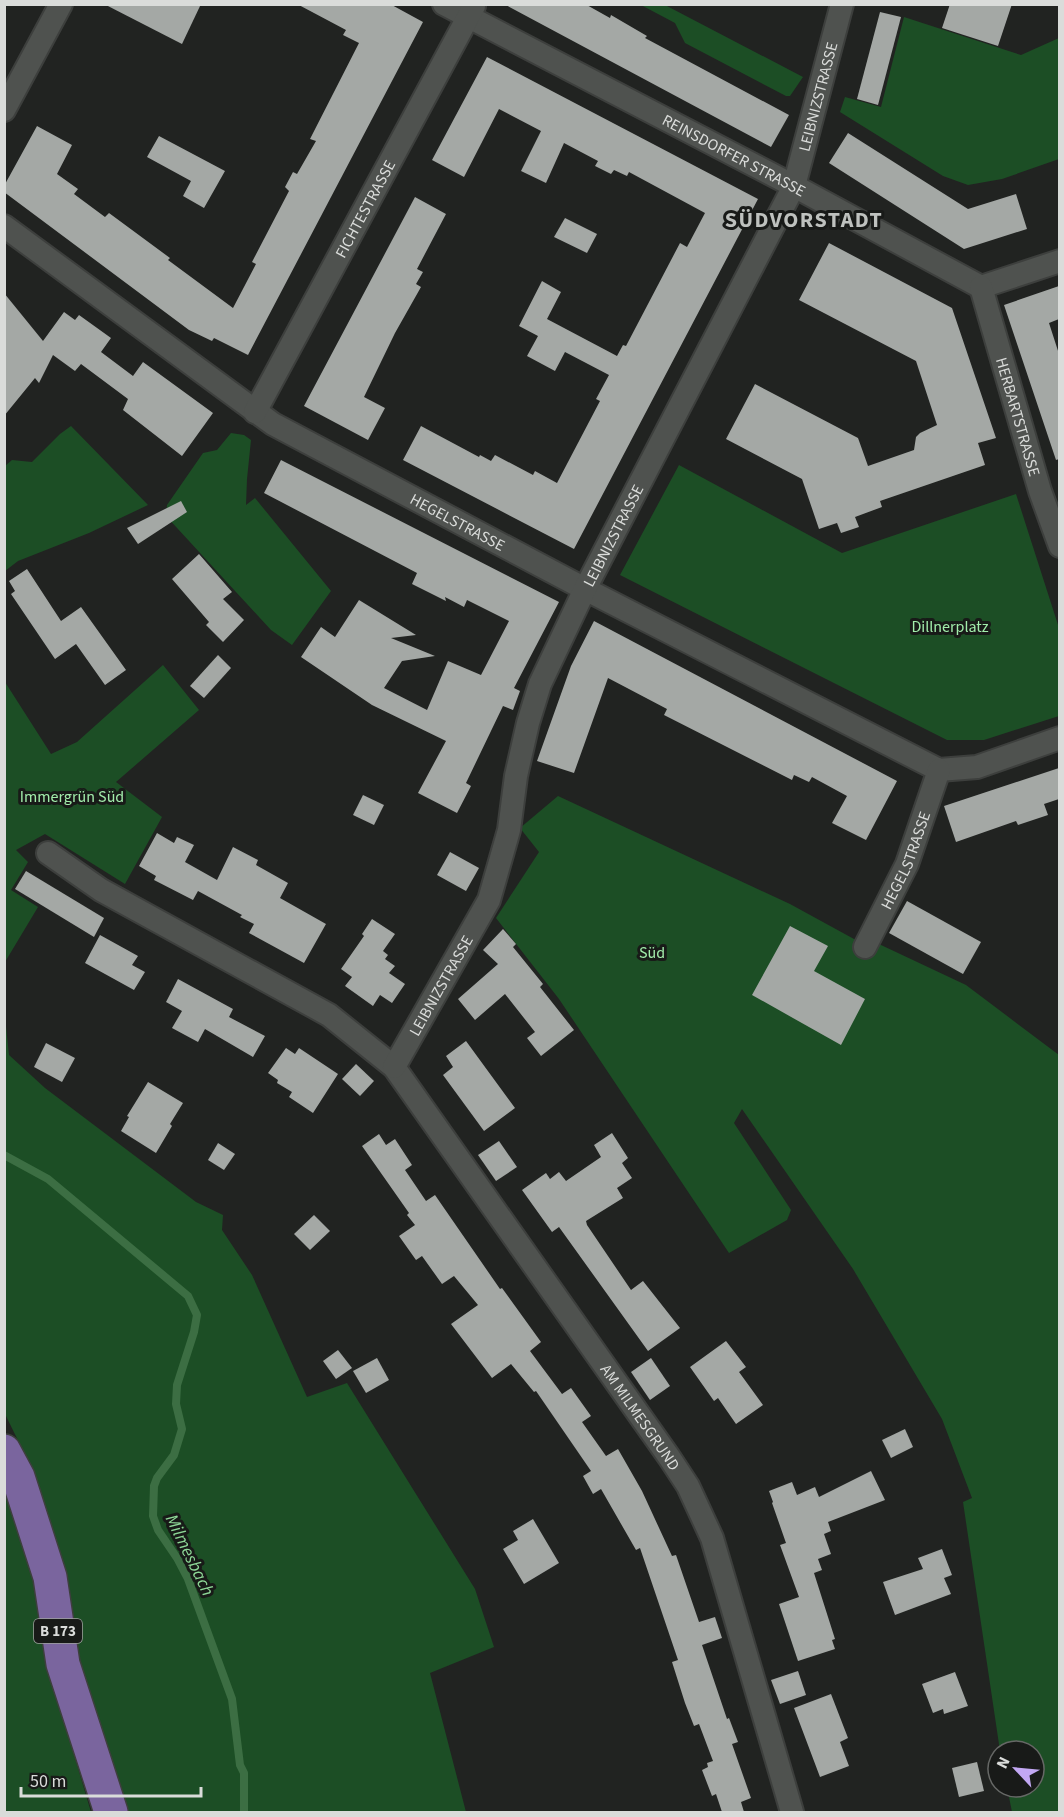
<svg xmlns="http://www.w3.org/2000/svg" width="1064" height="1817" viewBox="0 0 1064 1817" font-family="'Source Sans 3',sans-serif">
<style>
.green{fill:#1c4e25}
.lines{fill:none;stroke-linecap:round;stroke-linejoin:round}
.stream{stroke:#3c6e43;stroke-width:8}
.building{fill:#a4a8a5}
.street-casing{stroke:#3d3f3d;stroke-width:26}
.primary-casing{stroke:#3d3f3d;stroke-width:36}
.street{stroke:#4f524f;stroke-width:22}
.primary{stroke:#7a659e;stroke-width:33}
.labels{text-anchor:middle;stroke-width:6;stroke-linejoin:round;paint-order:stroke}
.shield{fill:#181a18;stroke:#a0a2a0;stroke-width:1.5}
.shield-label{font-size:15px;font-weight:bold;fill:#dadcda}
.street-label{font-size:16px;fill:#dadcda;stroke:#181a18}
.park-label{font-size:16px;fill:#a2edab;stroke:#181a18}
.water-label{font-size:18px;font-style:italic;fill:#8ed897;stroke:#181a18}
.district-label{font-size:22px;font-weight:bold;letter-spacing:1.5px;fill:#bec1be;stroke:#181a18}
</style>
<rect width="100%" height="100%" fill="#212321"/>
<g class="green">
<path d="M641,5H665L803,77L790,96H786L685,43L675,23Z"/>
<path d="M904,17L1021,55L1059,38V159L1002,179L968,185L943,176L840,112L845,97L881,107Z"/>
<path d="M71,426L148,505L89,533L18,561L5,571V466L12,460L32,462L60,434Z"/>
<path d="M231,433L244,435L251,440L247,479L246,505L255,498L331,591L292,645L271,630L166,516L167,505L203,453L217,450Z"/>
<path d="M679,465L842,553L1016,494L1059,628V716L984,740H947L620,575Z"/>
<path d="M163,665L199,710L116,782L162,817L125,884L45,834L16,850L28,862L11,890L38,907L5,962V682L51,754L77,742Z"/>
<path d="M558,796L790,904L854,939L881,945L966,985L1059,1055V1812H1012L1007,1787H1034V1751H1000L963,1502L972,1498L942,1419L853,1269L742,1109L734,1123L791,1210L787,1220L729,1253L559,999L496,918L539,852L520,828Z"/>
<path d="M4,1025L6,1026L9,1055L45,1088L196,1202L223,1215L222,1230L252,1275L307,1397L347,1383L475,1589L494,1647L430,1673L466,1812H129L118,1792L79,1665L63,1571L34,1473L5,1414Z"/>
<path d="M4,1481L36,1580L49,1670L91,1812H5Z"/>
</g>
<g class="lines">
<path class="stream" d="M4,1155L48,1179L188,1296L197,1315L194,1332L177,1385L176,1404L182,1429L174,1455L157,1478L154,1486L153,1516L158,1530L177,1558L188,1579L232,1699L240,1765L244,1773V1812"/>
</g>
<g class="building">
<path d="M104,4H201L182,44Z"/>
<path d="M297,4H390L423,22L248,355L214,338L212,341L189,330L4,192V186L37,126L72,145L57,174L78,189L74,194L105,217L109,213L170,258L168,260L233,308L256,264L252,262L289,191L285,187L293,172L297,174L316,141L310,139L359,43L343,35L346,30Z"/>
<path d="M504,4H585L610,18L611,15L647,36L645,38L789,115L771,147Z"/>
<path d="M950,4H1012L998,46L942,28Z"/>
<path d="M880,12L901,17L878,105L857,99Z"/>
<path d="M487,57L758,199L574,549L403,460L421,426L479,457L480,455L491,461L495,455L533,475L535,471L557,483L600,401L596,399L609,375L565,352L555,371L527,356L538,336L519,326L542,281L561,292L547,319L617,356L623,345L626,346L680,243L687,247L705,213L629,172L627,176L614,170L611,174L595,166L598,161L564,143L546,183L521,171L541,131L499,109L464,177L432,160Z"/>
<path d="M848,133L968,209L1016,194L1027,229L964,249L829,163Z"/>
<path d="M159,136L225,171L204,208L183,196L191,181L147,157Z"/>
<path d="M415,197L446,214L417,269L423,272L416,284L421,287L395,333L364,397L385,408L368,440L304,406Z"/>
<path d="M565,218L597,234L587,253L554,237Z"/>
<path d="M829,243L952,308L996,438L978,443L985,465L880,501L882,507L855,517L859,527L841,533L837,523L819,529L802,479L726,439L755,384L858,438L868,466L914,450L916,437L920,433L937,425L916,361L799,300Z"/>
<path d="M1059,286V319L1049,323L1059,354V459L1056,460L1004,305Z"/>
<path d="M4,293L43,341L64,312L75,320L79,315L111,338L101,352L133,376L143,362L213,413L182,456L123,410L128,399L81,364L75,371L53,355L39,383L35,378L4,416Z"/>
<path d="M281,460L559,602L514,688L520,691L513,710L503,706L466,783L471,786L457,813L418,793L446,741L372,705L301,657L321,627L335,637L359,600L416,635L391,638L435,656L402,661L384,688L427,710L448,661L481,675L509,621L467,600L464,607L445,597L446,601L412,584L417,573L264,493Z"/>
<path d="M181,501L187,512L138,544L127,528Z"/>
<path d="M199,554L232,592L223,599L244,620L223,642L206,625L209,622L172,579Z"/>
<path d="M27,569L61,621L81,607L126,670L105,685L76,644L55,659L11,594L15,591L9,581Z"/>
<path d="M594,621L897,781L866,840L832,823L847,796L812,777L809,782L794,775L792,780L664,715L667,709L608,678L574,773L537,761L571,666Z"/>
<path d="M218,655L231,668L204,698L190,686Z"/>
<path d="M1059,768V799L1044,804L1048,815L1018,825L1016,821L956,842L944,806Z"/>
<path d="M363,795L384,805L374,825L353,815Z"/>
<path d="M157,833L174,843L177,837L194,845L185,862L217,880L233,847L258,860L256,865L288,883L280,898L326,924L304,963L249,933L254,924L240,917L242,915L198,891L193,900L154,880L156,876L139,866Z"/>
<path d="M450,852L479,868L466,891L437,875Z"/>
<path d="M26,871L104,918L94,937L15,889Z"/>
<path d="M907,901L981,942L963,974L889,933Z"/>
<path d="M372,919L395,934L383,951L388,955L385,959L395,966L389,973L405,984L392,1003L380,995L373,1006L345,986L352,977L341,969L364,936L362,934Z"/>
<path d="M790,926L828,946L814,971L865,999L841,1045L752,995Z"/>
<path d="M503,929L516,944L513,947L543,984L540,987L574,1030L541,1056L527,1038L535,1032L505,994L475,1020L458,999L498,964L483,950Z"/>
<path d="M100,935L138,956L132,965L145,972L134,990L85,963Z"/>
<path d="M178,979L233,1009L229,1017L265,1036L253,1057L205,1029L198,1042L172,1028L182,1011L166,1002Z"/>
<path d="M466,1041L515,1108L484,1131L443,1075L453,1067L446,1056Z"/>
<path d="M46,1043L75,1058L62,1082L34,1067Z"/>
<path d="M286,1048L295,1054L299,1048L338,1074L313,1113L289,1097L292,1092L277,1083L278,1080L268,1073Z"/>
<path d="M356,1064L374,1081L360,1096L342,1079Z"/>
<path d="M148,1082L183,1103L170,1124L172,1126L156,1153L121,1131L129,1117L127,1116Z"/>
<path d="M612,1133L628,1158L622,1163L632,1178L617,1188L623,1198L586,1221L587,1225L631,1290L643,1281L680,1328L648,1351L559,1227L552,1232L522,1190L546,1173L550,1179L559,1172L566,1181L601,1157L594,1145Z"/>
<path d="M379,1134L386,1145L395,1139L412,1165L405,1170L426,1201L435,1195L500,1289L502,1288L541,1342L530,1351L562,1394L571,1388L591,1416L582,1422L606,1456L618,1449L642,1491L672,1556L676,1555L699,1622L715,1617L722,1638L702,1645L727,1719L729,1718L738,1742L732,1744L751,1798L741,1802L744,1812H722L716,1794L712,1796L702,1770L708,1767L707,1763L713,1761L699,1724L694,1726L685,1703L672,1662L678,1660L640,1548L636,1550L601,1489L593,1494L583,1476L591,1471L536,1391L534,1392L511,1364L492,1378L451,1324L478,1305L454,1276L442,1284L422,1256L416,1260L399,1236L415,1225L407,1215L409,1213L362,1146Z"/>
<path d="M499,1141L517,1167L496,1181L478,1155Z"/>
<path d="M218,1143L235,1154L224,1170L208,1160Z"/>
<path d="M314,1215L330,1231L310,1250L294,1234Z"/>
<path d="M726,1341L746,1367L739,1372L763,1405L736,1424L718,1398L714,1401L690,1367Z"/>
<path d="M338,1350L352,1368L336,1379L323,1361Z"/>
<path d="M377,1358L389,1380L366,1393L353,1371Z"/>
<path d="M651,1358L670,1386L650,1400L631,1372Z"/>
<path d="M905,1429L913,1447L891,1458L882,1440Z"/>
<path d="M871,1471L885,1500L828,1522L831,1531L824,1534L831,1554L818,1559L822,1570L814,1573L835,1639L832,1640L835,1649L798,1661L779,1604L799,1597L780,1545L786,1543L772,1503L773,1502L769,1491L792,1482L797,1495L815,1487L819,1497Z"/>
<path d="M533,1519L559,1563L524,1584L503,1549L518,1540L513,1531Z"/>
<path d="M942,1549L952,1575L944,1578L951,1594L895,1615L883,1582L923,1569L918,1558Z"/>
<path d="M798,1671L806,1695L780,1704L771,1680Z"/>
<path d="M955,1672L968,1706L944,1714L943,1709L933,1713L922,1684Z"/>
<path d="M831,1694L848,1738L840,1742L849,1766L820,1777L794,1708Z"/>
<path d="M977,1762L984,1791L959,1797L952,1768Z"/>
</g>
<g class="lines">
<defs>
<g id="street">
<path id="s1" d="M444,4L794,186L981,287L1060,261"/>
<path d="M4,110L61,4"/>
<path id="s2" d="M4,226L273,424L585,589L939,770L977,767L1060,738"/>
<path id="s3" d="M981,287L1040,491L1060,546"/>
<path id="s4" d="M255,412L474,6"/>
<path id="s5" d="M48,853L101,890L329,1015L394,1067L669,1457L688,1486L712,1538L792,1812"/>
<path id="s6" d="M865,947L907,864L939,770"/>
<path id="s7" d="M394,1067L489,900L509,830L516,776L528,723L540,684L585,589L794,186L842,4"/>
</g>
<path id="primary" d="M4,1451L18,1477L50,1577L63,1664L111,1812"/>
</defs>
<use href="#street" class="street-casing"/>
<use href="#primary" class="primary-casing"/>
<use href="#street" class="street"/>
<use href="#primary" class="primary"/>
</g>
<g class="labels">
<rect class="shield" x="34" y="1619" width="48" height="24" rx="4.5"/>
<g class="shield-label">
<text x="58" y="1636">B 173</text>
</g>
<g class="street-label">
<text dy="6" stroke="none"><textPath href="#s7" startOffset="1066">LEIBNIZSTRASSE</textPath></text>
<text dy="6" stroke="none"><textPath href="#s1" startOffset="327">REINSDORFER STRASSE</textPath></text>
<text dy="6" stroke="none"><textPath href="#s4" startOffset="231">FICHTESTRASSE</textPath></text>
<text dy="6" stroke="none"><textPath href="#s3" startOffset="135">HERBARTSTRASSE</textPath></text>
<text dy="6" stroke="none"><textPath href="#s2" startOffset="543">HEGELSTRASSE</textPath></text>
<text dy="6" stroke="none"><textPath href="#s7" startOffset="580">LEIBNIZSTRASSE</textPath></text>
<text dy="6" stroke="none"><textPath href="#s6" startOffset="96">HEGELSTRASSE</textPath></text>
<text dy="6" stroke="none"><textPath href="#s7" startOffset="94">LEIBNIZSTRASSE</textPath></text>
<text dy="6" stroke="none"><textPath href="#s5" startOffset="836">AM MILMESGRUND</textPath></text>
</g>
<g class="park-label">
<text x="950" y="632">Dillnerplatz</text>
<text x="72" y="802">Immergrün Süd</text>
<text x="652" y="958">Süd</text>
</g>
<g class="water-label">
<text transform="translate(190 1555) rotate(64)" y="6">Milmesbach</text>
</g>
<g class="district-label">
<text x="804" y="227">SÜDVORSTADT</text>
</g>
</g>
<rect width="1064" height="1817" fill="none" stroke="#dadcda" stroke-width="12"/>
<g transform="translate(1016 1769) rotate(296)"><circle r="28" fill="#181a18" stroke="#666866" stroke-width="1.5"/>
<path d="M0-4.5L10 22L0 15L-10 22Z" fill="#c2a8f3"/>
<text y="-9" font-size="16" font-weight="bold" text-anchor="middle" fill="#dadcda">N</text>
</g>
<path d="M21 1787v9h180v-9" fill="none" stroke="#dadcda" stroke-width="3"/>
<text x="30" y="1787" font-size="18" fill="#dadcda" stroke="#181a18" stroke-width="4.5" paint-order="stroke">50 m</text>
</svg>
